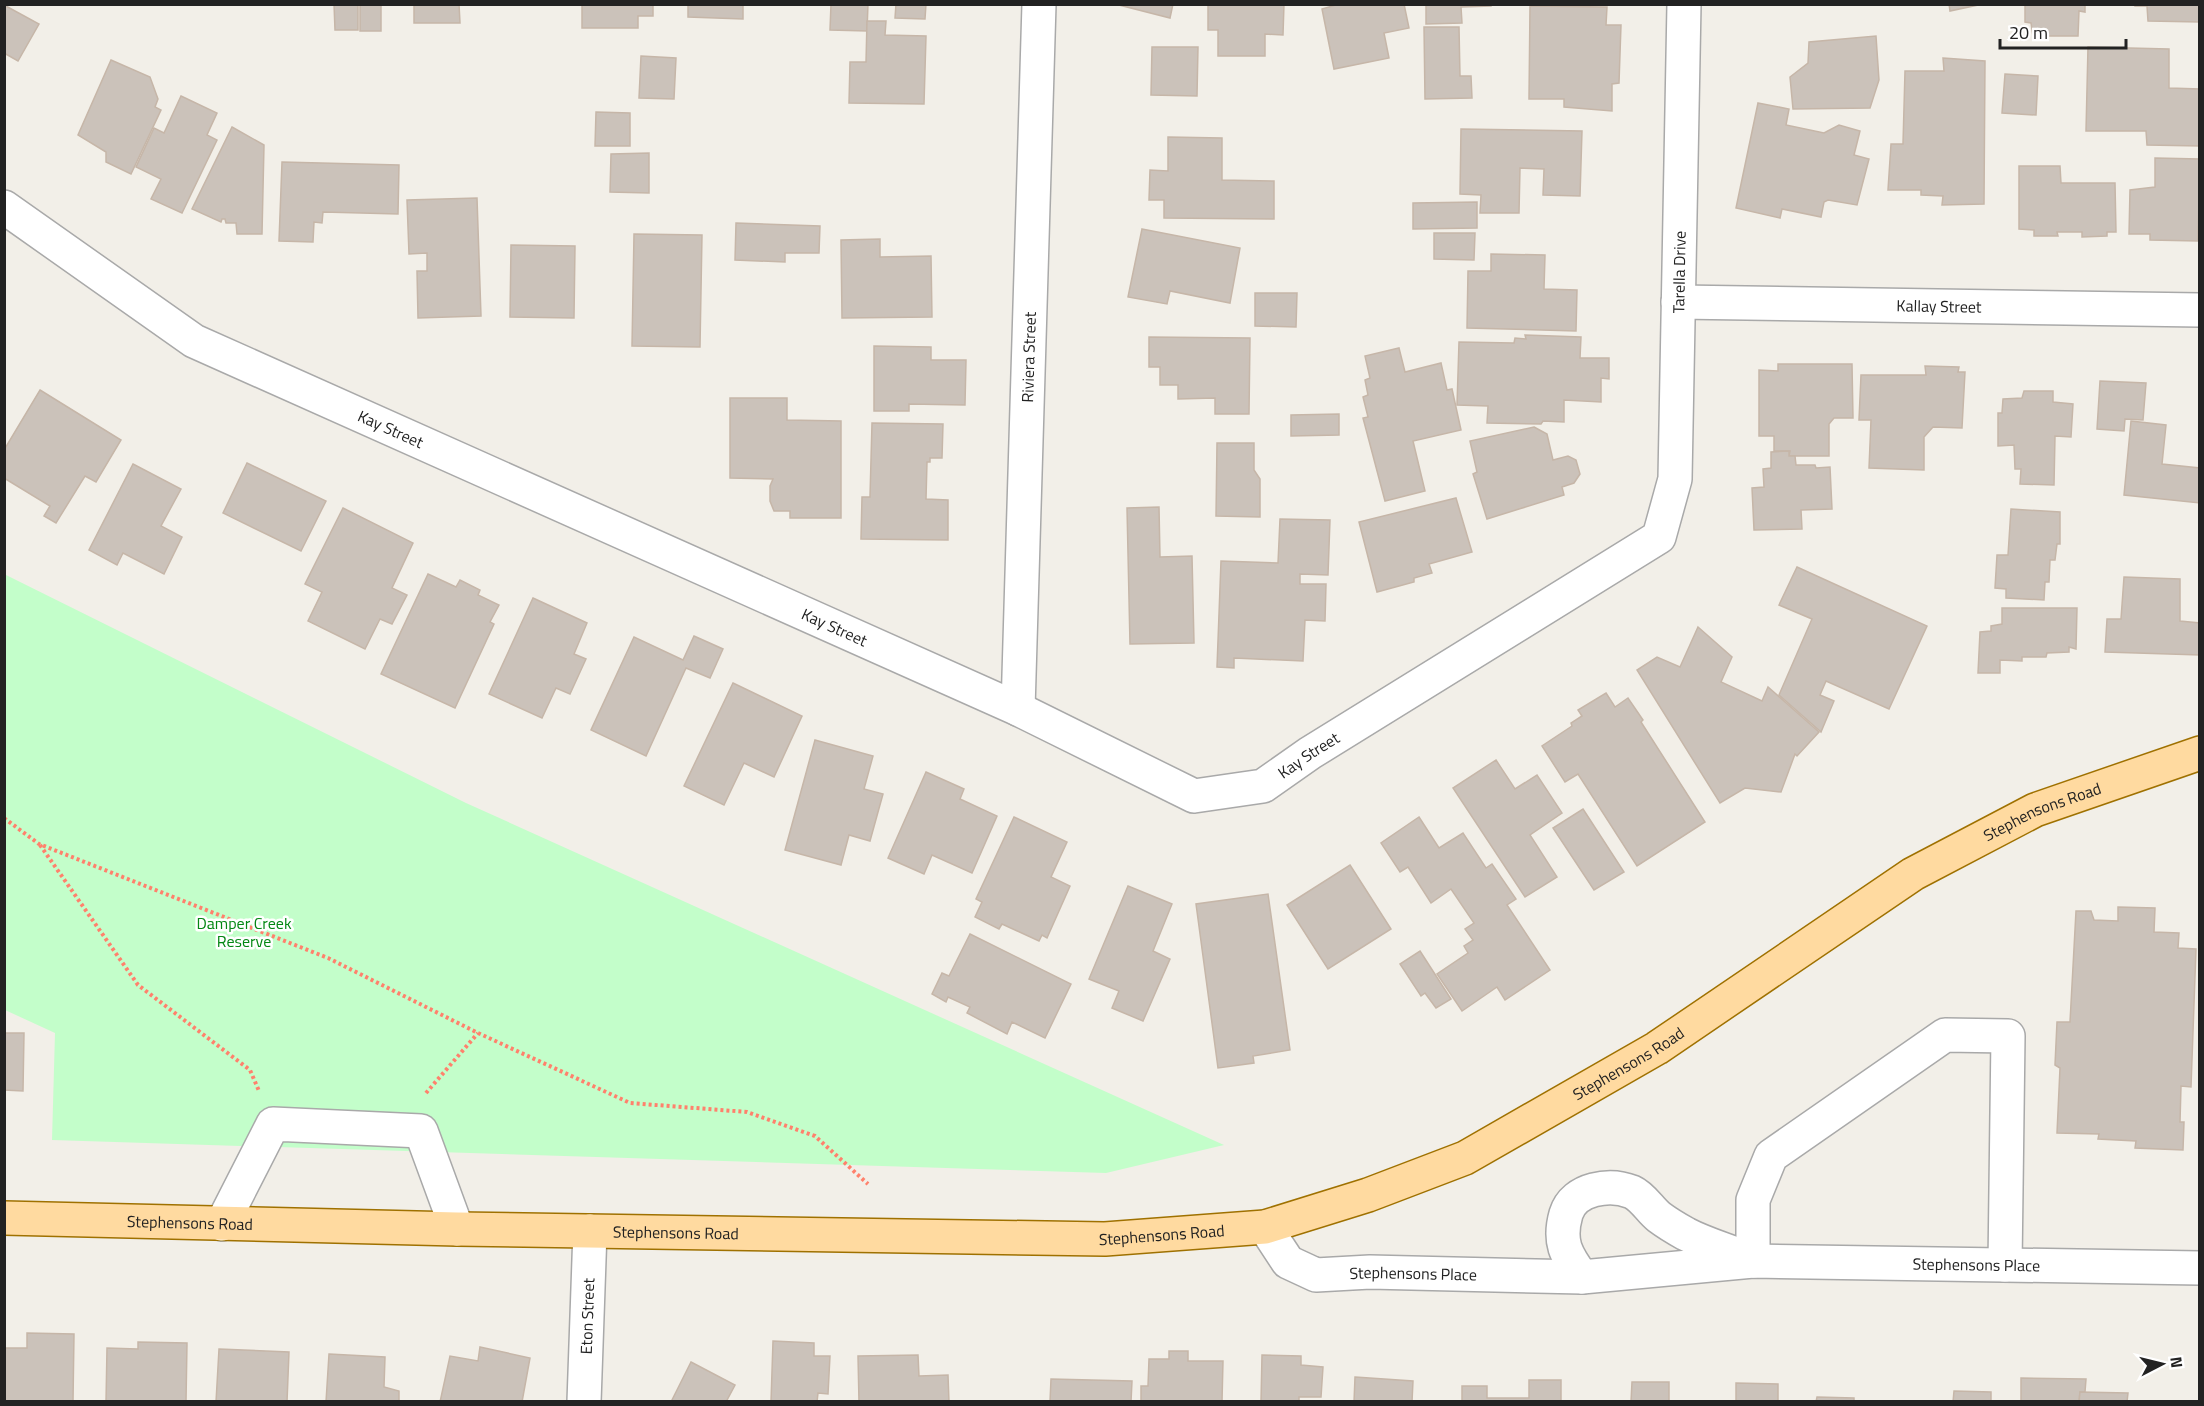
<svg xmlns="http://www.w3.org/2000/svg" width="2204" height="1406" viewBox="0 0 2204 1406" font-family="'Titillium Web',sans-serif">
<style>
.park{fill:#c3feca}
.building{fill:#cbc2ba;stroke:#c6b6a8;stroke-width:1.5}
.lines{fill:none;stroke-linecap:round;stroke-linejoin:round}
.minor-casing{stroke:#a9a9a9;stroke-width:36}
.major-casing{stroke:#9f7100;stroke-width:36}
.path{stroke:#ff816c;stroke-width:4;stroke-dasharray:3 3;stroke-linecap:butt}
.minor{stroke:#fff;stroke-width:33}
.major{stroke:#ffdaa0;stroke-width:33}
.labels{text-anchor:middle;stroke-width:5;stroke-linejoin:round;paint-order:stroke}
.street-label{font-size:16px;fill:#222;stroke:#fff}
.park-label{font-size:16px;fill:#038713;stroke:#fff}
</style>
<rect width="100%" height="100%" fill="#f2efe8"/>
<path class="park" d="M4,574L466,803L1224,1145L1106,1173L52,1140L55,1033L5,1010Z"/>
<g class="building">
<path d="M334,4H358V30H335Z"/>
<rect x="360" y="4" width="21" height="27"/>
<path d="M414,4H459L460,23H414Z"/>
<path d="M582,4H653V16H638V28H582Z"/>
<path d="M688,4H743V19L688,17Z"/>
<path d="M831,4H868L867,31L830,30Z"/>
<path d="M896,4H926L925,19L895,18Z"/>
<path d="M1115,4H1173L1170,18Z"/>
<path d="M1208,4H1284L1283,35L1265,34V56H1218V30H1208Z"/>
<path d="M1339,4H1404L1409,28L1384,33L1389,58L1334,69L1322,9Z"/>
<path d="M1426,4H1491V6L1461,7L1462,23L1426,24Z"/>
<path d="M1949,4H1983L1950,11Z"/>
<path d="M2025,4H2085V12L2079,11L2078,36H2033L2031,23L2025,22Z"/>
<path d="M2135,4H2200V22L2148,21L2147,6H2135Z"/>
<path d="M4,5L39,24L18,61L4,53Z"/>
<path d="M1530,6L1607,7L1606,25H1621L1619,83L1612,84V111L1564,107V99H1529Z"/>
<path d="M867,21H886L885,35L926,36L924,104L849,103L850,62H866Z"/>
<path d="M1424,27H1459L1460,76H1471L1472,98L1425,99Z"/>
<path d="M1876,36L1879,80L1870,108L1793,109L1790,77L1808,63L1809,42Z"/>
<path d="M1152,47H1198L1197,96L1151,95Z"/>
<path d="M2088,47L2169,49V88L2200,89V146L2147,145L2146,131H2086Z"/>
<path d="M641,56L676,58L674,99L639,98Z"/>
<path d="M1943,58L1985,61L1984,204L1942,205L1943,196L1921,195V190H1888L1891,144H1903L1905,71H1944Z"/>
<path d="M111,60L150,77L158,99L155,107L161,110L131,174L106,162V152L78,135Z"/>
<path d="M2005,74L2038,76L2036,115L2002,113Z"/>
<path d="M181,96L217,113L207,135L217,140L182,213L151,199L161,179L136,167L154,128L164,133Z"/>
<path d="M1758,103L1789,109L1786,125L1824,133L1839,125L1860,131L1854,155L1869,159L1857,205L1828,200L1824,202L1821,217L1782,209L1780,218L1736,208Z"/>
<path d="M596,112L630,113V146H595Z"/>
<path d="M232,127L264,145L262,234H237L236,223H226L225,219H222L221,222L192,209Z"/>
<path d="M1461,129L1582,131L1580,196L1543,195L1544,169L1520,168L1519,213H1480L1481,195L1460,194Z"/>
<path d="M1168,137L1222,138V180L1274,181V219L1164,218V200H1149L1150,170L1168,171Z"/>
<path d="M649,153V193L610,192L611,154Z"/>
<path d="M2155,158L2200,159L2198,241L2150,240V234H2129L2130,190L2155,187Z"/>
<path d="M282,162L399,165L398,214L323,212L322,223L314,222L313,242L279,241Z"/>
<path d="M2019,166H2060L2061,183H2115L2116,232H2107V236L2082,237V232H2057L2058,236H2034V230L2019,229Z"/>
<path d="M477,198L481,316L418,318L417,271H427V253L409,254L407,200Z"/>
<path d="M1477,202V228L1413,229V203Z"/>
<path d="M736,223L820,226L819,253H785V262L735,260Z"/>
<path d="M1142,229L1240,248L1230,303L1170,291L1167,304L1128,297Z"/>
<path d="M1434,233H1475L1474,260L1434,259Z"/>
<path d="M634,234L702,235L700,347L632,346Z"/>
<path d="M880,239V257L931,256L932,317L842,318L841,240Z"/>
<path d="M511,245L575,246L574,318L510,317Z"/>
<path d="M1491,254L1545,255L1544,289L1577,290L1576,331L1467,328L1468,271H1491Z"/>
<path d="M1255,293H1297L1296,327L1255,326Z"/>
<path d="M1525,335L1581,337L1580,358H1609V379L1601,378V402L1564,400V422L1543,421L1541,424L1487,423L1488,406L1457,405L1459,342L1514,343L1515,338L1526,339Z"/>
<path d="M1149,337L1250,338L1249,414H1215V398L1178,399V385H1160V367H1149Z"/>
<path d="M874,346L931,347V360H966L965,405L909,404V411H874Z"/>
<path d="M1399,348L1405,372L1441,363L1447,390L1452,389L1461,430L1413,441L1425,491L1385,501L1363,418L1368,417L1363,397L1368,395L1365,380L1370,378L1365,356Z"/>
<path d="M1778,364H1852L1853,418H1834L1829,424V456H1789L1790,451H1774V436H1759V370L1778,371Z"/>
<path d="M1925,366L1959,367L1958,372H1965L1962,428L1933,427L1924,437V470L1869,468L1871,420H1859L1861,375H1926Z"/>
<path d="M2100,381L2146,383L2143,420L2125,419L2124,431L2097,429Z"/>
<path d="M40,390L121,440L96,482L85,476L56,523L44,516L50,506L4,478V450Z"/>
<path d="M2024,391H2053V402L2073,404L2071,437L2055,436L2054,485L2020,484L2021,469H2015L2014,445L1998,446V413H2002L2003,399L2022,398Z"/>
<path d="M730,398H787V420L841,421V518H790V511H774L770,501V486L773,479L730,478Z"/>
<path d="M1339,414V435L1291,436V415Z"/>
<path d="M2131,421L2166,425L2162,464L2200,468V503L2124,495Z"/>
<path d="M872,423L943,424L942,458H930V462H927L926,499L948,500V540L861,539L862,497H870Z"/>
<path d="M1534,427L1547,434L1553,460L1568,456L1576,460L1580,474L1574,483L1562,487L1564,495L1487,519L1473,474L1477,472L1470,441Z"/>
<path d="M1217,443H1254V470L1260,479V517L1216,516Z"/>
<path d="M1789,451V456H1795L1796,465H1815L1816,468L1830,467L1832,509L1801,510L1802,529L1754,530L1752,488L1764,487L1763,469L1771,468V452Z"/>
<path d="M247,463L326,501L301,551L223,513Z"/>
<path d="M133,464L181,489L161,526L182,537L164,574L123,553L117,565L89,550Z"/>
<path d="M1456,498L1472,552L1429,564L1432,573L1414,578V582L1377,592L1359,522Z"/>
<path d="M1159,507L1160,557L1192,556L1194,643L1130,644L1127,508Z"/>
<path d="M343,508L413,543L392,588L407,595L392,624L380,619L365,649L308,621L322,592L305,584Z"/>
<path d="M2011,509L2060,512V544H2057L2055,560H2050L2049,582H2045L2044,600L2006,598V589L1995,588L1997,555H2008Z"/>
<path d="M1280,519L1330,520L1328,575L1300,574V584H1326L1325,621L1305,620L1303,661L1234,658V668L1217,667L1221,561L1278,563Z"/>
<path d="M1797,567L1927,626L1889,709L1826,681L1820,695L1834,701L1821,732L1779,695L1812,619L1779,605Z"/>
<path d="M428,574L456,587L460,580L480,590L478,595L499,605L490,622L494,624L455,708L381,674Z"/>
<path d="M2124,577L2180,579V621L2200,623V655L2105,652L2107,619H2121Z"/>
<path d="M533,598L587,623L574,654L586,659L570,694L556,688L542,718L489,694Z"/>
<path d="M2002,608H2077L2076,649L2069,647V652L2047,653L2046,657H2022V661L2000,660V673H1978L1980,632L1991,631V626L2002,624Z"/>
<path d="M1698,627L1732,657L1721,682L1762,701L1768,687L1819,732L1797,756L1795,754L1781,792L1745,788L1720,803L1637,670L1657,657L1680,667Z"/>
<path d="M694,636L723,649L710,678L686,668L646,756L591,730L634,637L683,660Z"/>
<path d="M733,683L802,716L774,777L744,763L724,805L684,786Z"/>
<path d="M1606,693L1615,707L1628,698L1643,720L1641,722L1705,822L1637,866L1578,774L1565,782L1542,746L1572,726L1571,723L1582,716L1578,710Z"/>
<path d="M815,740L873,756L864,789L883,794L870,841L849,835L841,865L785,850Z"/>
<path d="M1496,760L1515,789L1537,775L1562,813L1530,835L1557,877L1525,897L1453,788Z"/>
<path d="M926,772L964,789L960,799L997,816L972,873L932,855L924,874L888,858Z"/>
<path d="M1583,809L1624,872L1594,890L1553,828Z"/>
<path d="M1014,817L1067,842L1051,877L1070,886L1047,938L1042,935L1039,941L1002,924L999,929L975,917L982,902L976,899Z"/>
<path d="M1419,817L1439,848L1463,833L1486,868L1492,864L1516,899L1507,905L1550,970L1505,1000L1497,987L1462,1011L1437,974L1468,953L1464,946L1473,940L1465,929L1474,923L1451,889L1431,903L1408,867L1400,872L1381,843Z"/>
<path d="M1350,865L1391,929L1328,969L1287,905Z"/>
<path d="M1128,886L1172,904L1153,951L1170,959L1143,1021L1112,1008L1119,991L1089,979Z"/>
<path d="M1268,894L1290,1050L1253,1056L1254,1063L1218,1068L1196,904Z"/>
<path d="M2118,907L2155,908L2154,932L2179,933L2178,948L2196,949L2191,1087L2181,1086L2180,1122H2184L2183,1150L2135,1148L2136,1141L2098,1139L2099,1134L2057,1133L2060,1068L2055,1065L2057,1022H2070L2076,911H2091L2094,920L2118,921Z"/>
<path d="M970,934L1071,984L1045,1038L1012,1022L1007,1034L967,1013L970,1007L948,997L946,1002L932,994L942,973L949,976Z"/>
<path d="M1420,951L1451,999L1436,1008L1425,993L1421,996L1400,964Z"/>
<path d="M4,1033H24L23,1091L4,1090Z"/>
<path d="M27,1333L74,1334L73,1402H4V1348H27Z"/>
<path d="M773,1341L814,1343V1356H830L828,1394L818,1393L817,1402H771Z"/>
<path d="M138,1342L187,1343L186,1402H106L107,1348L138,1349Z"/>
<path d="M480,1347L530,1358L522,1402H440L450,1356L478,1361Z"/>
<path d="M219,1349L289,1352L287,1402H216Z"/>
<path d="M1169,1351H1188V1361H1223L1222,1402H1141V1386H1148L1149,1359H1169Z"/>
<path d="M329,1354L385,1357L384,1387L399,1391V1402H326Z"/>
<path d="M918,1355L919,1376L948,1375L949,1402H859L858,1356Z"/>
<path d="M1262,1355L1301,1356V1365L1323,1367L1321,1397H1299V1402H1261Z"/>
<path d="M691,1362L735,1385L726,1402H671Z"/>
<path d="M1355,1377L1413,1381L1412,1402H1354Z"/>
<path d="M2021,1378L2086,1379L2085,1392H2080L2079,1402H2021Z"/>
<path d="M1051,1379L1132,1381L1131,1402H1050Z"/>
<path d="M1529,1380H1561V1402H1462V1386H1487V1398H1529Z"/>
<path d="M1632,1382H1669V1402H1631Z"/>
<path d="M1736,1383L1778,1384V1402H1736Z"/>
<path d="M1954,1391L1991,1392V1402H1953Z"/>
<path d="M2080,1392L2128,1393L2127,1402H2079Z"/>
<path d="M1817,1397L1854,1398V1402H1816Z"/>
</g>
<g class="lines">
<defs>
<g id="minor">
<path id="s1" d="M4,207L194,341L1018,709L1194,796L1263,786L1310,753L1659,537L1675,479L1684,4"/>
<path id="s2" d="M1678,302L2200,310"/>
<path id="s3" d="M1018,709L1039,4"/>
<path d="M222,1224L273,1124L421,1131L457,1229"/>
<path id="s4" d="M1265,1227L1288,1262L1316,1275L1370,1272L1582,1277L1753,1261L2200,1268"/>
<path d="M1753,1261V1200L1771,1156L1945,1035L2008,1036L2005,1265"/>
<path d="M1582,1277C1566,1255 1558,1242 1566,1214C1574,1188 1610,1183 1632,1192C1643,1197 1650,1210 1659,1217C1667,1223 1677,1229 1686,1234C1705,1244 1727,1250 1746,1258"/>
<path id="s5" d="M584,1402L590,1231"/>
</g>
<g id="major">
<path id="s6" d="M4,1218L457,1229L1105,1239L1265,1227L1368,1195L1465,1158L1657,1048L1913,874L2035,810L2200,753"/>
</g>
</defs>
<use href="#minor" class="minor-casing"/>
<use href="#major" class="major-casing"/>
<g class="path">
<path d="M4,818L39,844L328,958L478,1033L630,1103L747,1112L815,1136L868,1184"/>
<path d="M40,845L138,985L250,1070L259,1091"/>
<path d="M426,1093L478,1033"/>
</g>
<use href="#minor" class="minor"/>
<use href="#major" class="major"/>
</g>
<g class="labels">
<g class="street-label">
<text dy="6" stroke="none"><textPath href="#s1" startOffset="2136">Tarella Drive</textPath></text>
<text dy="6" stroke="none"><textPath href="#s2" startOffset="261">Kallay Street</textPath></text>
<text dy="6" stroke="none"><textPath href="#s3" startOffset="352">Riviera Street</textPath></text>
<text dy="6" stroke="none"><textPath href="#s1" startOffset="448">Kay Street</textPath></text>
<text dy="6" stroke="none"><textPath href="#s1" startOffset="934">Kay Street</textPath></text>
<text dy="6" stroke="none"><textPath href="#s1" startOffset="1456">Kay Street</textPath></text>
<text dy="6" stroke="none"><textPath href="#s6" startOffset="2148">Stephensons Road</textPath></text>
<text dy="6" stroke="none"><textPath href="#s6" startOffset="1662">Stephensons Road</textPath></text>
<text dy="6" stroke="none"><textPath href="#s6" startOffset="186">Stephensons Road</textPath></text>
<text dy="6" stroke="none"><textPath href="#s6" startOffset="672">Stephensons Road</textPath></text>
<text dy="6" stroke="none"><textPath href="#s6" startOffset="1158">Stephensons Road</textPath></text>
<text dy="6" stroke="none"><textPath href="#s4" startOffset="734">Stephensons Place</textPath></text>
<text dy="6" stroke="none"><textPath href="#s4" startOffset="170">Stephensons Place</textPath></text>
<text dy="6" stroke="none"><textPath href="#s5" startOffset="86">Eton Street</textPath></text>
</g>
<g class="park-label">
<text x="244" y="929">Damper Creek<tspan x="244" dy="18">Reserve</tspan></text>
</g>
</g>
<rect width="2204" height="1406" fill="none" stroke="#222222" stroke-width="12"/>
<g transform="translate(2162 1364) rotate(83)" stroke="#ffffff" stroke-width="4.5" paint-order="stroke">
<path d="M0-4.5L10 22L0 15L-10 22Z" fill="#222222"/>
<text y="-9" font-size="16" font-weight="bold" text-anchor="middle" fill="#222222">N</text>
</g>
<path d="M2000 39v9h126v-9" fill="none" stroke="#222222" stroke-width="3"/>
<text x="2009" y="39" font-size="18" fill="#222222" stroke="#ffffff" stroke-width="4.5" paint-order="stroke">20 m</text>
</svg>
